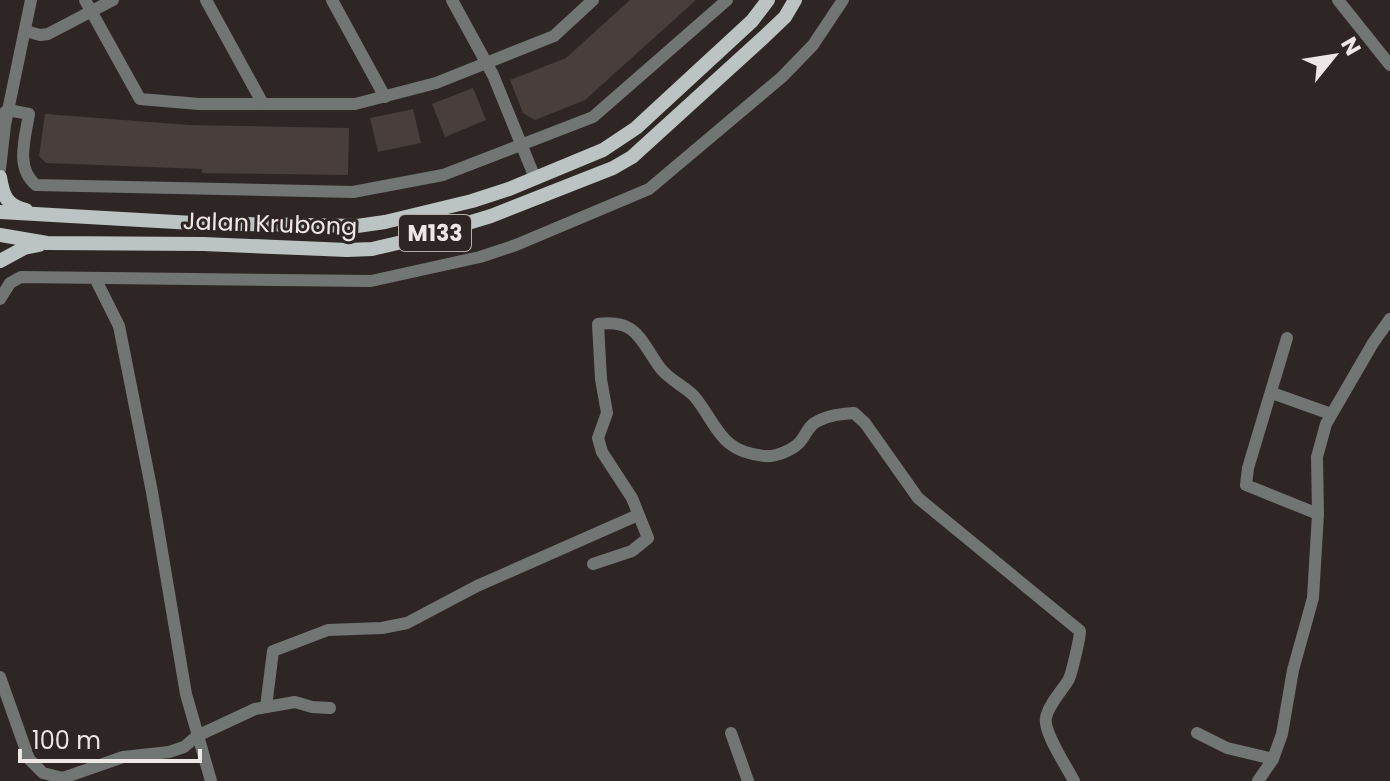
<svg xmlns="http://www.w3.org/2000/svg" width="1390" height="781" viewBox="0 0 1390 781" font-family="Poppins,sans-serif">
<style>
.building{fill:#483f3d}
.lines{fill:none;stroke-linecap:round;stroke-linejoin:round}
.minor{stroke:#717674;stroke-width:12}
.major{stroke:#bbc4c2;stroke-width:14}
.labels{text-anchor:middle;stroke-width:6;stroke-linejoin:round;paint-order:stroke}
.shield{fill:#2e2624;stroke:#b4adac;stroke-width:2}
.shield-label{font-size:22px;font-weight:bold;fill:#ede7e6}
.street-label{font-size:24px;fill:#ede7e6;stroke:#2e2624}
</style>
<rect width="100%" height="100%" fill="#2e2624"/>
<g class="building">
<path d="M630,0H696L585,100L535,120L523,113L510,80L566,58Z"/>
<path d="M473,88L486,120L445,137L432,104Z"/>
<path d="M413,109L421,143L378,152L370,118Z"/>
<path d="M45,114L189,125L349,128L348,175L202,173V169L46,163L39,156Z"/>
</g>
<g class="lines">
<g class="minor">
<path d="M85,0L140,99L199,104H355L436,83L554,36L593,0"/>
<path d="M206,0L263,104"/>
<path d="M332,0L385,97"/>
<path d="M452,0L493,75L535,178"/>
<path d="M1338,0L1390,65"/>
<path d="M26,31L40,35L48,34L113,0"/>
<path d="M0,116L8,110L29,114C25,139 15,168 36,185L353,192L443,175L593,117L727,0"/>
<path d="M0,169L5,125L31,0"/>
<path d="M95,278L119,326L152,492L186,694L211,781"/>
<path d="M0,299L10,283L21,277L371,281L480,257L516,245L649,189L782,77L813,45L843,0"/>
<path d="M1287,338L1248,468L1246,485L1318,514"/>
<path d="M1272,393L1331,414"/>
<path d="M593,564L632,551L648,538L632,498L602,452L598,438L607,413L601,379L598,324C638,319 640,341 661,369C670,380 684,386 694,396C718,425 719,452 765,456C775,457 791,451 799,443C806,436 807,426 818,421C829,415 842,414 854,413L865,423L918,498L1080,631C1080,638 1072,672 1069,679C1062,691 1048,705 1046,718C1043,732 1067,767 1074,781"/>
<path d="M0,677L29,759L43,773L63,778L123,757L169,752L184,747L197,736L255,709L295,702L312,707L330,708"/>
<path d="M266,707L273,651L328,630L382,628L407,623L477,586L638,515"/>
<path d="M731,733L748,781"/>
<path d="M1197,733L1227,748L1273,759"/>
<path d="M1258,781L1273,759L1282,734L1293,670L1313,598L1318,514L1317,457L1326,424L1373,343L1390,319"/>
</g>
<g class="major">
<path d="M0,177C3,196 7,206 26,210"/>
<path d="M0,212L193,223L357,226L385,222L472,201L509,189L603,150L636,128L752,21L768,0"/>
<path d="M0,235L47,243L203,244L347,250L372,249L415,239L491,216L613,168L632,157L764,37L785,17L795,0"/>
<path d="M0,261L24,248L39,245"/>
</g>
</g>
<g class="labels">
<rect class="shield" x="399" y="215" width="72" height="36" rx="6"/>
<g class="shield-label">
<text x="435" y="241">M133</text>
</g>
<g class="street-label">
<text transform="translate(270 224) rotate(2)" y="8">Jalan Krubong</text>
</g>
</g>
<g transform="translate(1334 56) rotate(60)" stroke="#2e2624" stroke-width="6" paint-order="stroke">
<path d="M0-6L14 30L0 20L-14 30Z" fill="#ede7e6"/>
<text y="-12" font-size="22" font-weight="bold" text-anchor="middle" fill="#ede7e6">N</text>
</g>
<path d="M20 749v12h180v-12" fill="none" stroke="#ede7e6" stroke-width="4"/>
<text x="32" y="749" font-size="24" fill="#ede7e6" stroke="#2e2624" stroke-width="6" paint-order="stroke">100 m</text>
</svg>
